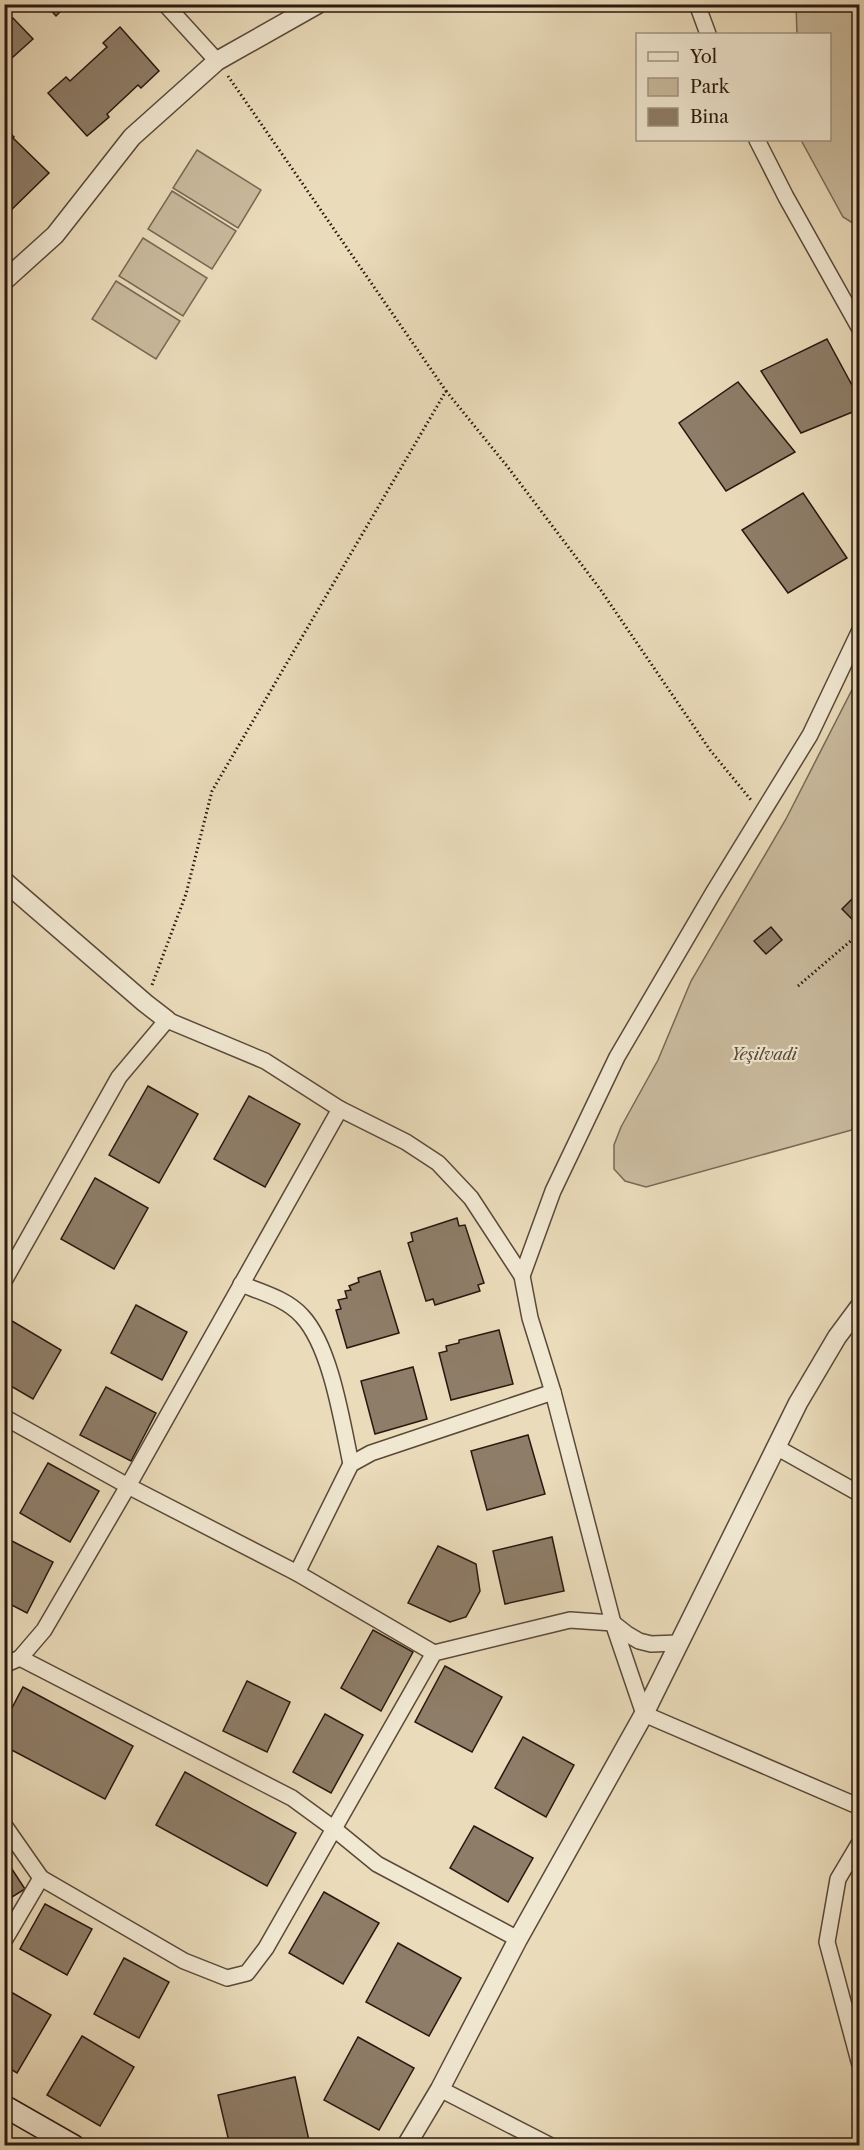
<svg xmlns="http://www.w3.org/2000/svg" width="864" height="2150" viewBox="0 0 864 2150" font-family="'Libre Caslon Text',serif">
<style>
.green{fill:#c9ba9d;stroke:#7a6956;stroke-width:1.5}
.building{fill:#8e7d68;stroke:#2a1810;stroke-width:1.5}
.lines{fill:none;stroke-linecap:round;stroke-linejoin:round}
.minor-casing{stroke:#5a493a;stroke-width:18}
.tertiary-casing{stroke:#5a493a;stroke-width:21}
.secondary-casing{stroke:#2a1810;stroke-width:24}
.path{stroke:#2a1810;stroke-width:3;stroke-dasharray:1.5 3;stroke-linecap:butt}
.minor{stroke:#f1e8d2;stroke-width:15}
.tertiary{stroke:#f1e8d2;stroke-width:18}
.secondary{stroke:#f1e8d2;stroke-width:21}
.labels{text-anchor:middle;stroke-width:4.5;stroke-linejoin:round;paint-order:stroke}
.park-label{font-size:16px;font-style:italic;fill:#5a493a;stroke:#f1e8d2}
</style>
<rect width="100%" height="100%" fill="#eadbba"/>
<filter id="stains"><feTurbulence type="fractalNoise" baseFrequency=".00333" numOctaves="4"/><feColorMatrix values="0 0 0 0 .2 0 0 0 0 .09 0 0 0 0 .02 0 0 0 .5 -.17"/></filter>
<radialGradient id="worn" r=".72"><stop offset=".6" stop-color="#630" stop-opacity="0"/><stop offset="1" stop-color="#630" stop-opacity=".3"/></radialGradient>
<g class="green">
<path d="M796,5H859V227L843,217L801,140H830V34H797Z"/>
<path d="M197,150L261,190L238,228L173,188Z"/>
<path d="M172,191L236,231L212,269L148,229Z"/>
<path d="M143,238L207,278L183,316L119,276Z"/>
<path d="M116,281L180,321L156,359L92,319Z"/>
<path d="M859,676V1128L646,1187L625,1181L614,1169V1145L621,1127L658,1060L691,981L786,819Z"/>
</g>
<g class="building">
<path d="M45,4H68L56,16Z"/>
<path d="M4,12L11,20L13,18L33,39L4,65Z"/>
<path d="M120,27L159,71L141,88L138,85L107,114L109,117L87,136L48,93L66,77L70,81L107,47L103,43Z"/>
<path d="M4,127L14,137L13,138L49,173L5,216Z"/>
<path d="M827,339L860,400V409L801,433L761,371Z"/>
<path d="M738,382L795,452L726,491L679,423Z"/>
<path d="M803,493L847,558L788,593L742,530Z"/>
<path d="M860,891V924L858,925L842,909Z"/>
<path d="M771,927L782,940L766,954L754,941Z"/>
<path d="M148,1086L198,1114L159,1183L109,1155Z"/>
<path d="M249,1096L300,1124L265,1187L214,1159Z"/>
<path d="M95,1178L148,1208L114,1269L61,1239Z"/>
<path d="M457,1218L459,1226L465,1225L484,1283L478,1285L480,1291L435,1305L433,1299L426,1301L408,1243L413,1241L411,1233Z"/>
<path d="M380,1271L399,1333L347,1348L336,1310L341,1309L338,1300L347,1298L345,1291L351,1290L349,1286L359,1282L358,1278Z"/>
<path d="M136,1305L187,1332L162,1380L111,1353Z"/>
<path d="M12,1321L61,1350L33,1399L4,1382V1334Z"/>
<path d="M499,1330L513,1384L451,1400L439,1353L447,1351L446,1346L459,1343V1340Z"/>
<path d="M413,1367L427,1419L375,1434L361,1381Z"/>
<path d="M106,1387L156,1413L131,1461L80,1435Z"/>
<path d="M528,1435L545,1494L487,1510L471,1451Z"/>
<path d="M48,1463L99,1491L70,1542L20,1513Z"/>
<path d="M552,1537L564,1591L505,1604L493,1551Z"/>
<path d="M8,1539L53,1562L27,1613L4,1601V1545Z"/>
<path d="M438,1546L476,1564L480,1591L466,1617L450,1622L408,1603Z"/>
<path d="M373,1630L413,1652L381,1711L341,1688Z"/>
<path d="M445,1666L502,1697L472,1752L415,1722Z"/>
<path d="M247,1681L290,1702L267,1752L223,1731Z"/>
<path d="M23,1687L133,1746L105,1799L4,1746V1723Z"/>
<path d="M325,1714L363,1735L331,1793L293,1772Z"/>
<path d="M523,1737L574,1765L546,1817L495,1788Z"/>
<path d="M185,1772L296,1833L267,1886L156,1825Z"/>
<path d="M474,1826L533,1858L508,1902L450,1868Z"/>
<path d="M4,1857L25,1889L4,1902Z"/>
<path d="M324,1892L379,1923L343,1984L289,1953Z"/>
<path d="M45,1904L92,1929L67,1975L20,1949Z"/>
<path d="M398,1943L461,1978L429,2036L366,2002Z"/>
<path d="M124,1958L169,1982L139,2038L94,2014Z"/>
<path d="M4,1988L51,2015L17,2073L4,2065Z"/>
<path d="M82,2036L134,2067L100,2126L47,2095Z"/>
<path d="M358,2037L414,2068L379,2130L324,2100Z"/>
<path d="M295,2077L310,2145L230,2146L218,2095Z"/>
</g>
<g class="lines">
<defs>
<g id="minor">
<path d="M165,4L217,61"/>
<path d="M697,4L708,34"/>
<path d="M757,140L786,197L860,329"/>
<path d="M340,1109L128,1486L297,1573L434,1653"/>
<path d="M522,1276L553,1191L617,1057L713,893L810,735L860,630"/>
<path d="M4,1281L119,1077L167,1020L265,1061L340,1109L406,1142L438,1163L471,1198L522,1276L530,1318L553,1392L613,1623L644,1714L860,1807"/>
<path d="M241,1284C261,1292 287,1299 302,1316C331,1347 342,1422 351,1464"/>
<path d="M4,1417L128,1486L44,1630L20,1658L4,1665"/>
<path d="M776,1447L860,1494"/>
<path d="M297,1573L351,1464L371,1453L553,1392"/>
<path d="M20,1658L292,1798L333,1828L377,1864L518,1939"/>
<path d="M4,1825L41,1878L4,1941"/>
<path d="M860,1842L838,1879L827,1942L860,2065"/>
<path d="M41,1878L184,1961L227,1978L247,1973L266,1948L434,1653L570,1620L613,1623L627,1634L639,1641L651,1644L678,1643"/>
<path d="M440,2089L551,2146"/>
</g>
<g id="tertiary">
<path d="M4,281L55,235L132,137L217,61L318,4"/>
<path d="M4,881L145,1003L167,1020"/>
<path d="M406,2146L440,2089L518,1939L644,1714L798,1403L837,1337L860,1306"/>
</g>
<path id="secondary" d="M4,2106L74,2146"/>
</defs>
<use href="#minor" class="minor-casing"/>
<use href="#tertiary" class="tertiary-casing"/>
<use href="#secondary" class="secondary-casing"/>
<g class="path">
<path d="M446,391L507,466L600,589L710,750L751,800"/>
<path d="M152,985L186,894L212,791L446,391L228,76"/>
<path d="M798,986L860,933"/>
</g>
<use href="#minor" class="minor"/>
<use href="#tertiary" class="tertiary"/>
<use href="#secondary" class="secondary"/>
</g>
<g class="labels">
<g class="park-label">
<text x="764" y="1060">Yeşilvadi</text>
</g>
</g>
<rect width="864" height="2150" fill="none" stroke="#eadbba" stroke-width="24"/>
<rect x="6" y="6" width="852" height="2138" fill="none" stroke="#2a1810" stroke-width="3"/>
<rect x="12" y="12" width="840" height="2126" fill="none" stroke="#2a1810" stroke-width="1.5"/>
<rect x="636" y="33" width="195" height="108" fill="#f1e8d2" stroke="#a19584" stroke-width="1.5"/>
<rect x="648" y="52" width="30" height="9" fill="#f1e8d2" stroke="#a19584" stroke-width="1.5"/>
<text x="690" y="63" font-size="18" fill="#2a1810">Yol</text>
<rect x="648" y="78" width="30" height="18" fill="#c9ba9d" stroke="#a19584" stroke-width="1.5"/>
<text x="690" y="93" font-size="18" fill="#2a1810">Park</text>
<rect x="648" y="108" width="30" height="18" fill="#8e7d68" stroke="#a19584" stroke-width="1.5"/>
<text x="690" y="123" font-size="18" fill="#2a1810">Bina</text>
<rect width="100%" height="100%" filter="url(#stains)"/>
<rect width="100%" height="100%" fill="url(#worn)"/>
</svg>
